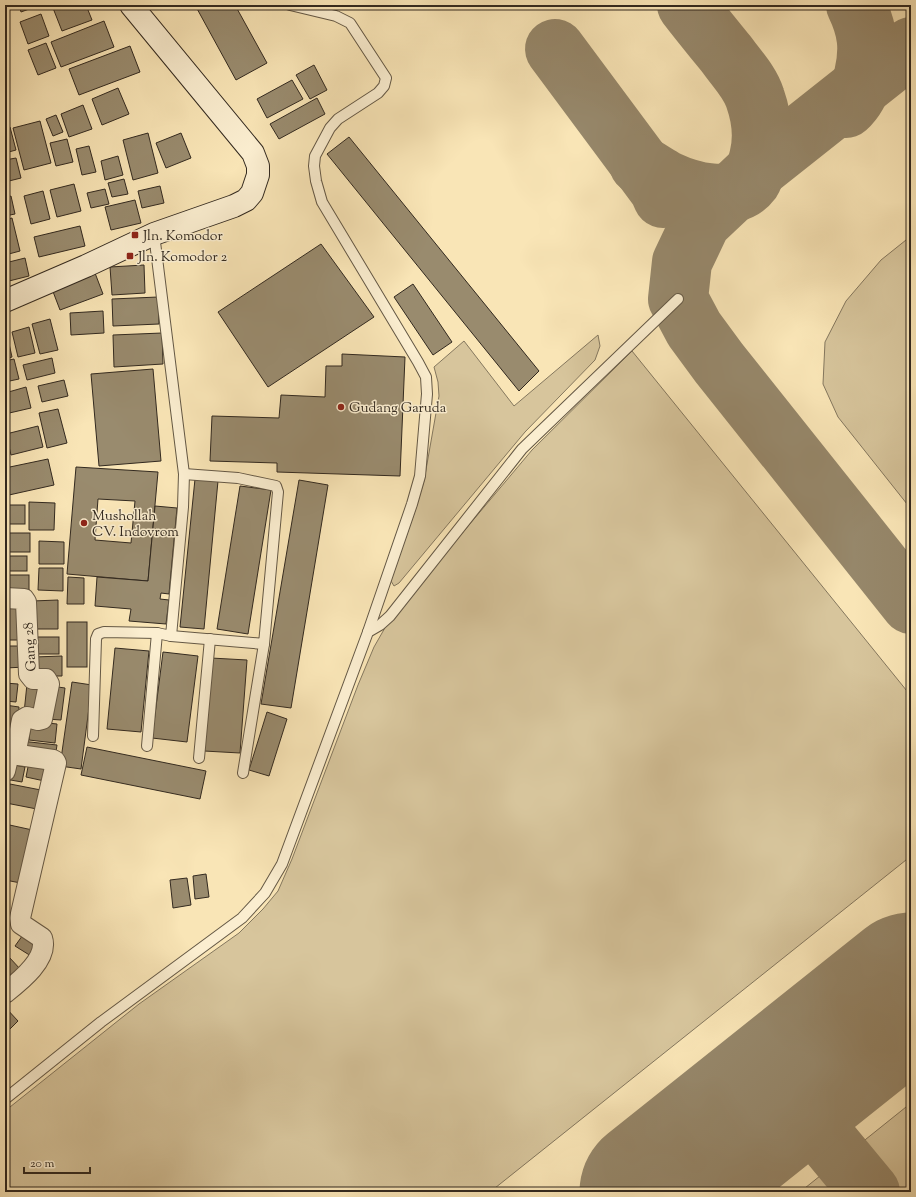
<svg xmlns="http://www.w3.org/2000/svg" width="916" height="1197" viewBox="0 0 916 1197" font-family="'Sorts Mill Goudy',serif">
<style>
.green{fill:#d7c59c;stroke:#84775e}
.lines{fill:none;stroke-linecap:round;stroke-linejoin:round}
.taxiway{stroke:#96876a;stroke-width:60}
.runway{stroke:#96876a;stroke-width:149}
.building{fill:#998b6e;stroke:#32291f;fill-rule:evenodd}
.lane-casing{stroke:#645845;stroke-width:12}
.street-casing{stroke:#645845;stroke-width:22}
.secondary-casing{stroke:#32291f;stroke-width:24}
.lane{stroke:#fbeed0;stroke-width:10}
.street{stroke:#fbeed0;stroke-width:20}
.secondary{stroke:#fbeed0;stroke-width:22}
.poi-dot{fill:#8f2418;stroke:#fbeed0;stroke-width:1.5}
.labels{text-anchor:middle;stroke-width:3;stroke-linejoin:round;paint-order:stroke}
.poi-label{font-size:14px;fill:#32291f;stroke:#fbeed0;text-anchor:start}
.street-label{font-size:14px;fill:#32291f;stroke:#fbeed0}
</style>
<rect width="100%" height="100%" fill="#f9e5b6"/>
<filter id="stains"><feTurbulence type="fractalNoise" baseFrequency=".005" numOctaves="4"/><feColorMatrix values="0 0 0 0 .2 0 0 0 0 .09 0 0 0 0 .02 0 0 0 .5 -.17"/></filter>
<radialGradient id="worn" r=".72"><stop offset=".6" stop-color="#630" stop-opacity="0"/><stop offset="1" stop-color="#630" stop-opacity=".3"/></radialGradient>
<g class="green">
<path d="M911,236V509L838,417L823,384L825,342L846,301L881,260Z"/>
<path d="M598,335L600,346L595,360L525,432L399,583L394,586L391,581L392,576L414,514L424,481L439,396L438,382L434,367L464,341L514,406Z"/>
<path d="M632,351L911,696V856L490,1192H5V1111L139,1004L239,933L263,909L278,891L292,859L358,685L374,647L390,619L532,450Z"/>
<path d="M911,1103V1192H870L861,1182L868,1192H800Z"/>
</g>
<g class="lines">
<g class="taxiway">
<path d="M911,47L757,169L701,222L682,262L678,299L694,329L719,363L911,604"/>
<path d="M555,49L659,189L663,198"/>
<path d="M846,108C856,99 861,88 864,75C870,49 868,30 856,5"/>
<path d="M639,164C649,169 658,176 668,181C689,191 734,204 751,181C755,175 757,166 759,158C764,139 762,118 755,98C750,82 737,69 727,55C714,39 700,22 687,5"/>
<path d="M784,1088L870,1192"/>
</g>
<path class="runway" d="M654,1192L911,987"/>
</g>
<g class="building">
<path d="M19,5H40L21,12Z"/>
<path d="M59,5H86L92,20L62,31L53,8Z"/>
<path d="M195,5H235L267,63L236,80Z"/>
<path d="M41,14L49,36L28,44L20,22Z"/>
<path d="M104,21L114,47L61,67L51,42Z"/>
<path d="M46,43L56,68L38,75L28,50Z"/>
<path d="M130,46L140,72L79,95L69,69Z"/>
<path d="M314,65L327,90L310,99L296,75Z"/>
<path d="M292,80L303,99L267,118L257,99Z"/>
<path d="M118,88L129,114L102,125L92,99Z"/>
<path d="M317,98L325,114L279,139L270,124Z"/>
<path d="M83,105L92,129L69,137L61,114Z"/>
<path d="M56,115L63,132L53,136L46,119Z"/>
<path d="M40,121L51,163L24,170L13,128Z"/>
<path d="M10,127L16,150L5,153V128Z"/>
<path d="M148,133L158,173L133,180L123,140Z"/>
<path d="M181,133L191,158L166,168L156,143Z"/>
<path d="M349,137L539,371L519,391L327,154Z"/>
<path d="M67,139L73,162L56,166L50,143Z"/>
<path d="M89,146L96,172L82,175L76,149Z"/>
<path d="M118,156L123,175L105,180L101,161Z"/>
<path d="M16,158L21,178L5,182V160Z"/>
<path d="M124,179L128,194L112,197L108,183Z"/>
<path d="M74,184L81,211L57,217L50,190Z"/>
<path d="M160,186L164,203L142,208L138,191Z"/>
<path d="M105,189L109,204L91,208L87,193Z"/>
<path d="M43,191L50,219L31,224L24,196Z"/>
<path d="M11,196L15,214L5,216V198Z"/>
<path d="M135,200L141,223L111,230L105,207Z"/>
<path d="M12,218L20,251L5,255V220Z"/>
<path d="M80,226L85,246L39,257L34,237Z"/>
<path d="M321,244L374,317L268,387L218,312Z"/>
<path d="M25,258L29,276L5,282V263Z"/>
<path d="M144,265L145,293L112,295L110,267Z"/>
<path d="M95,273L103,294L60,310L52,289Z"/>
<path d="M413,284L452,342L433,355L394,297Z"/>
<path d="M158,297L159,324L113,326L112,299Z"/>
<path d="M103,311L104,333L71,335L70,313Z"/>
<path d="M50,319L58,350L40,354L32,324Z"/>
<path d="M5,320L9,334L5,335Z"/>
<path d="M29,327L35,353L18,357L12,332Z"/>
<path d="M162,333L163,364L114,367L113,335Z"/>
<path d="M8,339L12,357L5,359V340Z"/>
<path d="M342,354L405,357L400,476L277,472V463L210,461L212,416L279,418L281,395L325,397L326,366H342Z"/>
<path d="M52,358L55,373L27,380L23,365Z"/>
<path d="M14,359L19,379L5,382V361Z"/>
<path d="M153,369L161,461L99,466L91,374Z"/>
<path d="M64,380L68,396L42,402L38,386Z"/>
<path d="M26,387L31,408L5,414V393Z"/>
<path d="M58,409L67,443L47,448L39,413Z"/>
<path d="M38,426L43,447L11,455L6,434Z"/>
<path d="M48,459L54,485L9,495L5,476V468Z"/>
<path d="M76,467L158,472L148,581L67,574ZM98,499L135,501L131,543L95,540Z"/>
<path d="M195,479L218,481L204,629L180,627Z"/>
<path d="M299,480L328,485L291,708L261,704Z"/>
<path d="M240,486L271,490L248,634L217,629Z"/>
<path d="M29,502L55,503L54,530H29Z"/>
<rect x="5" y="505" width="20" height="19"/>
<path d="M155,506L177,508L169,594L161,593L160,599L169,600L166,624L129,621L131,609L95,606L97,577L148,581Z"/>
<rect x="5" y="533" width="25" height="19"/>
<path d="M39,541L64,542V564H39Z"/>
<rect x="8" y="556" width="19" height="15"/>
<path d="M39,568H63V591L38,590Z"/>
<rect x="5" y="575" width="24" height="20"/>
<path d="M68,577L84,578V604H67Z"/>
<path d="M58,600V629H32V601Z"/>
<rect x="5" y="606" width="17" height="34"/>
<rect x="67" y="622" width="20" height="45"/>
<rect x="35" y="637" width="24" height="17"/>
<path d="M5,646H25L26,667L5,668Z"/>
<path d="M115,648L149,651L141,732L107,729Z"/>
<path d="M163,652L198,656L187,742L152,738Z"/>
<path d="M62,656V676H34V657Z"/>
<path d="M211,658L247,660L240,753L204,751Z"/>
<path d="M72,682L92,685L81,769L60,766Z"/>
<path d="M5,683L18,684L16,702L5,701Z"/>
<path d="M27,684L43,686L40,715L24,713Z"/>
<path d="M51,686L65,688L61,720L47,719Z"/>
<path d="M5,705L19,707L17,728L5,726Z"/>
<path d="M267,712L287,719L269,776L249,770Z"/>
<path d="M31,721L57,724L55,743L29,740Z"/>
<path d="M21,741L57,745L55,758L19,753Z"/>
<path d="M87,747L206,771L200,799L81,775Z"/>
<path d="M29,762L52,767L49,782L26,777Z"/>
<path d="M9,764L25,767L22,782L5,779Z"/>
<path d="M10,784L46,791L42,810L6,803Z"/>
<path d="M5,824L37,831L26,884L5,880Z"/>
<path d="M206,874L209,897L195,899L193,876Z"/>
<path d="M187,878L191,905L173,908L170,880Z"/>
<path d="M25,932L40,943L31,956L15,946Z"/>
<path d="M9,957L21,970L5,985V962Z"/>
<path d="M5,1007L18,1021L5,1034Z"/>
</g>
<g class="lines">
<defs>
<g id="lane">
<path d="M290,5L336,16L350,23L386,78L384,86L378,93L338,119L330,128L315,156L314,166L316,181L322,202L418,362L426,377L427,394L420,476L412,504L368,632"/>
<path d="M171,636L264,644L278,492L276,486L238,478L184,474"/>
<path d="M93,736L96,639L98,634L104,632L157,633L171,636L183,507L184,474L154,234"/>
<path d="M147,746L157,633"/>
<path d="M199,758L210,639"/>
<path d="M243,773L264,644"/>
<path d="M5,1099L101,1022L242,918L265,893L282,864L368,632L380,625L390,616L522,449L678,299"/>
</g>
<g id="street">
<path d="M5,598L24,599L26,602L29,674L33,679H46L49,684L42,719L38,720L27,717L22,720L16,750L8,758L5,771"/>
<path d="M5,993C19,982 49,959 42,938L21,924L20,918L56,763L55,761L53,760L12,754"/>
</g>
<path id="secondary" d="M5,301L86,266L154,234L234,206L246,200L252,193L258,175V166L253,153L131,5"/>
</defs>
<use href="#lane" class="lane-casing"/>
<use href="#street" class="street-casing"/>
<use href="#secondary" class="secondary-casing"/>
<use href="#lane" class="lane"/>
<use href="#street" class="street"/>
<use href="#secondary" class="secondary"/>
</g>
<g class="poi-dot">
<rect x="131" y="231" width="8" height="8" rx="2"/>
<rect x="126" y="252" width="8" height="8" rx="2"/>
<circle cx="341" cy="407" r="4"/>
<circle cx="84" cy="523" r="4"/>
</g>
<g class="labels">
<g class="poi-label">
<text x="143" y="240">Jln. Komodor</text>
<text x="138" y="261">Jln. Komodor 2</text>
<text x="349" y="412">Gudang Garuda</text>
<text x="92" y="520">Mushollah<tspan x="92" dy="16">CV. Indovrom</tspan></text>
</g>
<g class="street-label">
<text transform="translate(29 647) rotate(-94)" y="5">Gang 28</text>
</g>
</g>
<rect width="916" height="1197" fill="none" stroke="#f9e5b6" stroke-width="20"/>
<rect x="6" y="6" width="904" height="1185" fill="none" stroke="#32291f" stroke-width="2"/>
<rect x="10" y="10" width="896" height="1177" fill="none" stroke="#32291f"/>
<path d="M24 1167v6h66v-6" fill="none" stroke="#32291f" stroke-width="2"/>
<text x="30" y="1167" font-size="12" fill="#32291f" stroke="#fbeed0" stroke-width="3" paint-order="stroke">20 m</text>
<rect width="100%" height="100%" filter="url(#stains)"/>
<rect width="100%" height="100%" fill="url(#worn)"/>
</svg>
